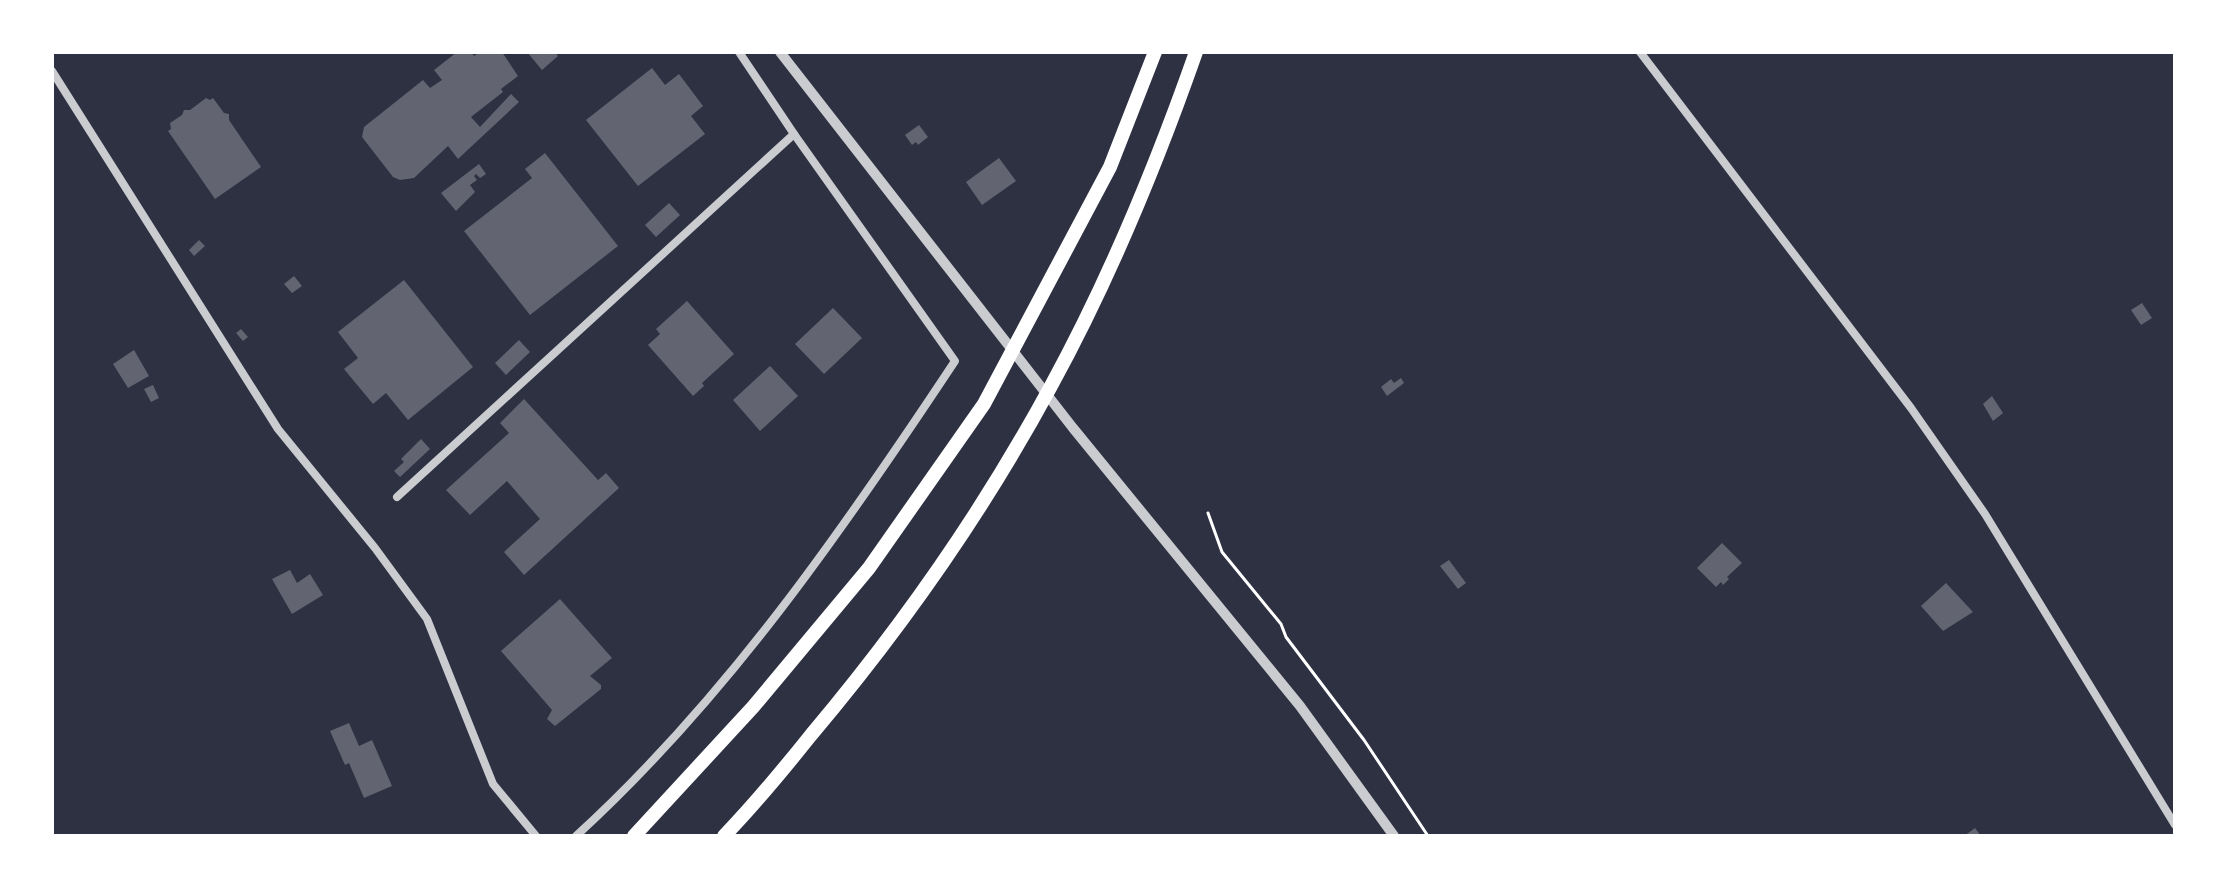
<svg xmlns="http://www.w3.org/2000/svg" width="2227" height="888" viewBox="0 0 2227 888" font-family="'Varela Round',sans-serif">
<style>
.building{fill:#626471}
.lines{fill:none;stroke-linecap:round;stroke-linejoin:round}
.path{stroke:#fff;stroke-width:3}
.minor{stroke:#caccd0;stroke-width:8}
.tertiary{stroke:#caccd0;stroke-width:10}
.trunk{stroke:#fff;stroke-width:14}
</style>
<rect width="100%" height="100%" fill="#2d3142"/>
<g class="building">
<path d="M457,52H471L474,56L480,52H502L518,76L501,89L503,92L471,117L480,127L511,94L519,102L458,159L448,146L414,178L400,180L393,177L362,137L364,127L423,80L430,88L442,80L434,70Z"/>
<path d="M527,52H555L558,56L542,70Z"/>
<path d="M652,68L665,85L679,74L703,106L691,116L705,134L638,186L586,120Z"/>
<path d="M206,98L210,100L213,98L224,113L229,114V120L261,167L215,199L168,131L171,129L170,123L182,115L184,110H190Z"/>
<path d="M919,125L928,137L918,145L916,142L912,145L905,135Z"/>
<path d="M545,153L618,246L530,315L464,231L532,178L525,169Z"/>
<path d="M999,158L1016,181L982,205L966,182Z"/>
<path d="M479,164L486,174L480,178L476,174L474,176L477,180L470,185L475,192L456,211L441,193Z"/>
<path d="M669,203L680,215L656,237L645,225Z"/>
<path d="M199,240L205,246L194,256L189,250Z"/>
<path d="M294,276L302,286L292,293L284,284Z"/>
<path d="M404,280L473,367L408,420L386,393L373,404L344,369L358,358L338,332Z"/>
<path d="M687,301L734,354L702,383L704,386L693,396L648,345L660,334L656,329Z"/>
<path d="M2142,303L2152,318L2141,325L2131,310Z"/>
<path d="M833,308L862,338L824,374L795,344Z"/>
<path d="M241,329L248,337L243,341L236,333Z"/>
<path d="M519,340L530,352L506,375L495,363Z"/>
<path d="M134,350L149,376L128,388L113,364Z"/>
<path d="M770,366L798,396L760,431L733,400Z"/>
<path d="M1401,378L1404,383L1387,396L1381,387L1391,379L1394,383Z"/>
<path d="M153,385L159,398L151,402L144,389Z"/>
<path d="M1992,396L2003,413L1993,421L1983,404Z"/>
<path d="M524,399L598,480L606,473L619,488L524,575L504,552L540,519L507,481L470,515L446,490L509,433L500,423Z"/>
<path d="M421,439L430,449L400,477L394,471L404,462L401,459Z"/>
<path d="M1722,543L1742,563L1727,577L1729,579L1723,585L1721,582L1716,587L1697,568Z"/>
<path d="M1449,560L1466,583L1458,589L1440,566Z"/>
<path d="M290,570L297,583L310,574L323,595L292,614L272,579Z"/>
<path d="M1946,583L1973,612L1943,631L1921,606Z"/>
<path d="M560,599L612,658L590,676L601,685V689L555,726L547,719L552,710L501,651Z"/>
<path d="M349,723L359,746L372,740L392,786L364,798L349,763L345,765L330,731Z"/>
<path d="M1975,828L1981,836H1964Z"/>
</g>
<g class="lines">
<path class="path" d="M1208,513L1222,552L1281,624L1286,637L1364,740L1428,836"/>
<g class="minor">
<path d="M1640,52L1911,408L1985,514L2175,825"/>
<path d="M52,71L278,429L375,548L427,619L493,784L536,836"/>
<path d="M397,497L794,134"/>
<path d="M576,836C726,699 843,530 955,361L794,134L739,52"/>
</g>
<path class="tertiary" d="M780,52L1073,428L1300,706L1394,836"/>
<g class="trunk">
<path d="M634,836L753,707L869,568L984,404L1110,167L1155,52"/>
<path d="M724,836C755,804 783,770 811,735C902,627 984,510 1051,386C1109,280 1156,166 1196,52"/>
</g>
</g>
<rect width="2227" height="888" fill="none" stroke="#ffffff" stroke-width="108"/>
</svg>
